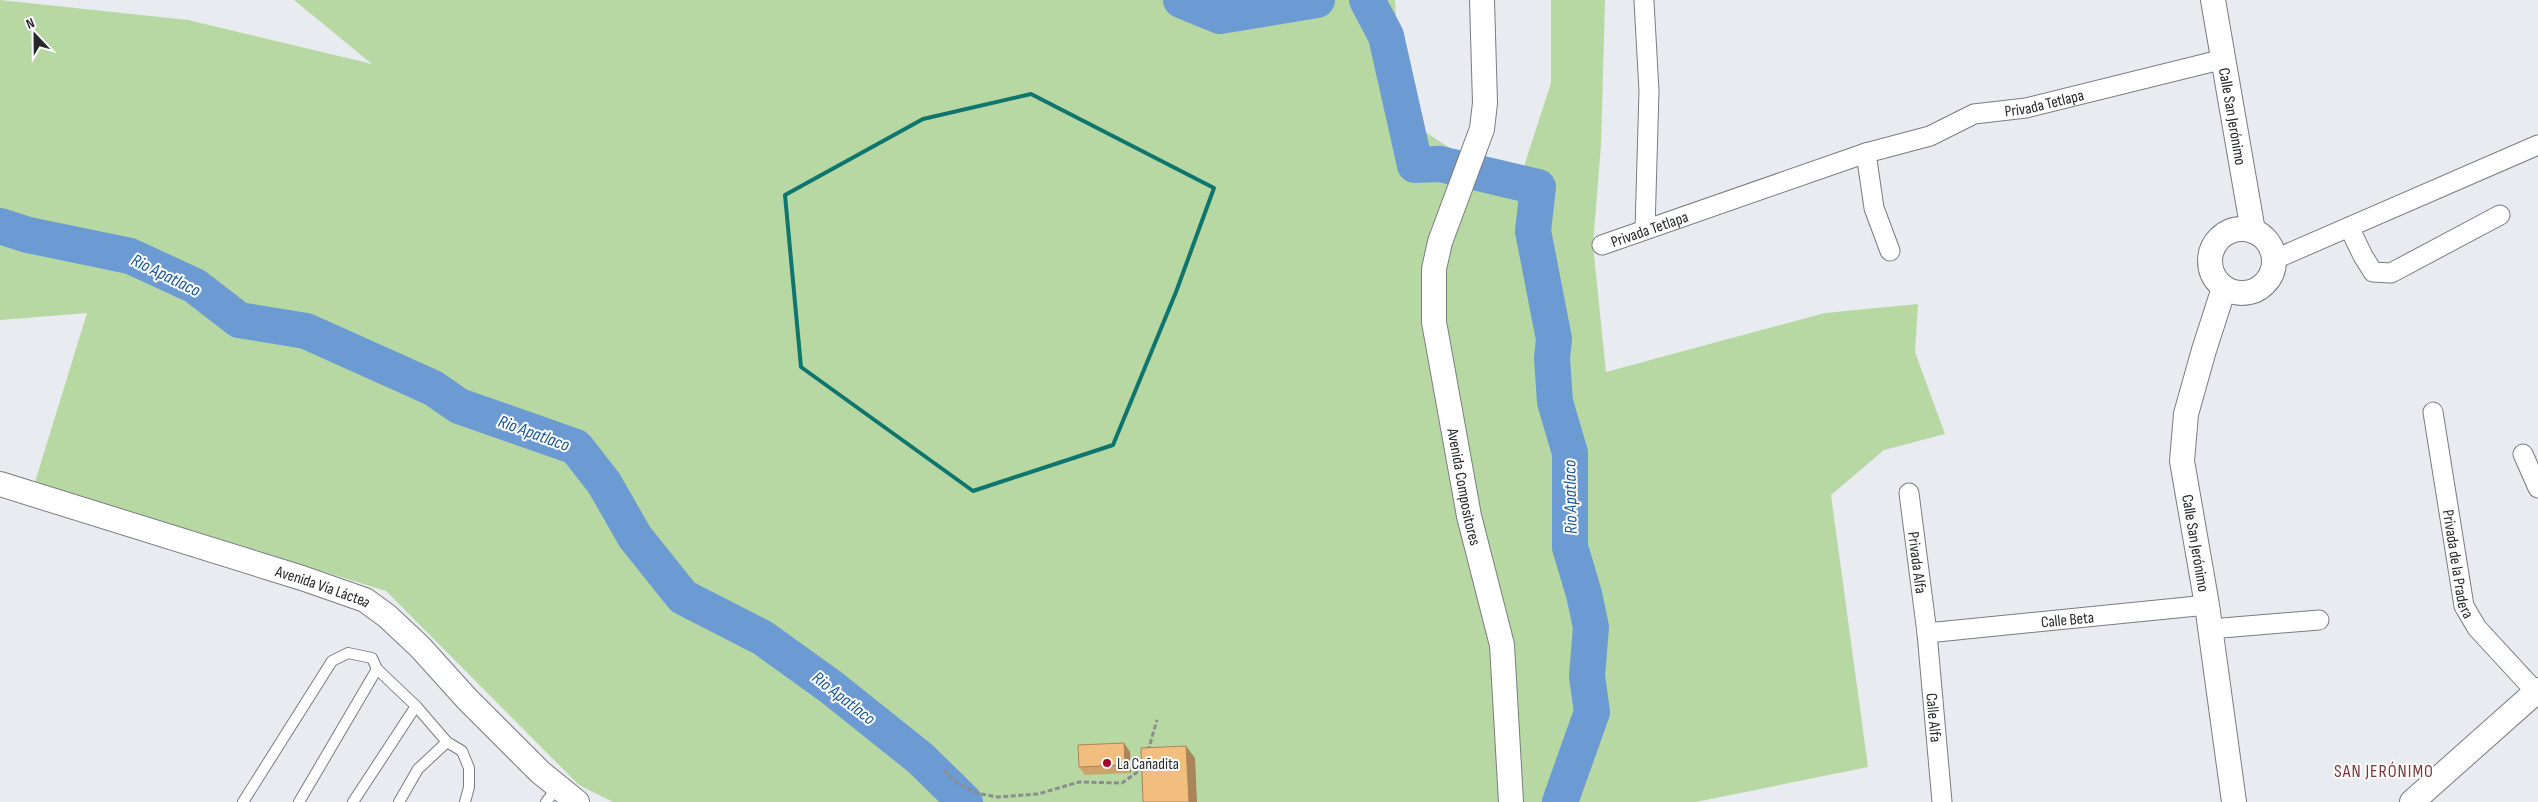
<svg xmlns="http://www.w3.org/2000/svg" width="2538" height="802" viewBox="0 0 2538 802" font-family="'Sofia Sans Condensed',sans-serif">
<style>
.green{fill:#b7d8a3}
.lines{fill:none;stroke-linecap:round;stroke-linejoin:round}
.river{stroke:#6c9ad3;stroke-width:36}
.service-casing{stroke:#7a7c80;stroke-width:12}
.minor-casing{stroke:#7a7c80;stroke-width:21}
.tertiary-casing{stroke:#7a7c80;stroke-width:26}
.path{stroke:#8a8c8f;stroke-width:3;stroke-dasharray:5 2.5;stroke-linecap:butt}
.service{stroke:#fff;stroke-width:10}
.minor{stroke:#fff;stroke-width:19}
.tertiary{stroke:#fff;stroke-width:24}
.wall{fill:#cfa36d}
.shaded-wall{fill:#a98559}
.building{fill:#f1be7f;stroke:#a98559}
.marked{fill:none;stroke:#0f766e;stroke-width:4;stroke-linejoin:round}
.poi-dot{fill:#a20227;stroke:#fff;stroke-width:2}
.labels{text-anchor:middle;stroke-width:4;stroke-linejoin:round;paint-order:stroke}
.street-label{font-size:16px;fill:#27282a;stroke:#fff}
.poi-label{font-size:16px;fill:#27282a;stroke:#fff;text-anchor:start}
.water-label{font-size:18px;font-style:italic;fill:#19569c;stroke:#fff}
.neighbourhood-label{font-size:18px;letter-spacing:1px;fill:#7d3538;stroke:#fff}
</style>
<rect width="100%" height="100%" fill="#e8ebef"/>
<path class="green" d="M0,0L188,20L372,64L294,0H1223L1230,4L1242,0H1395L1402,117L1516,191L1551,83V0H1605L1601,145L1593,245L1606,372L1825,313L1918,304L1915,352L1945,434L1884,450L1831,495L1868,767L1696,802H613L579,785L386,591L35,482L87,313L0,320Z"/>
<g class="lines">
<g class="river">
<path d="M1181,0L1220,16L1317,0"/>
<path d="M1367,0L1386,36L1415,165L1440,164L1538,187L1533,231L1554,339L1552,358L1555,402L1570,453V547L1584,594L1591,627L1587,676L1592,712L1560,802"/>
<path d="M0,226L28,235L130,256L195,286L239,320L306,331L433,388L459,406L576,447L604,483L635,537L683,597L763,638L831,687L920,758L965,802"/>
</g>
<defs>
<g id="service">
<path d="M243,802L332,661L348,653L372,658L377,669L416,706L447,742L462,751L469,768V787L465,802"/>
<path d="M299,802L377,669"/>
<path d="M353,802L416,706"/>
<path d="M399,802L418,769L447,742"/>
<path d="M546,802L557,788"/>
</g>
<g id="minor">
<path d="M1644,1L1649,91L1645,229"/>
<path d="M1866,153L1874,208L1890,251"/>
<path d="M2349,227L2363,256L2373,272L2391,273L2500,215"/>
<path id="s1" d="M1602,245L1866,153L1930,136L1974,114L2026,108L2224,59"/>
<path d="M2273,260L2538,145"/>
<path id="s2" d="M2433,412L2464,606L2477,628L2536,692"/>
<path d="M2523,454L2538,488"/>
<path id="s3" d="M1909,493L1927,633L1942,802"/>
<path d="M2210,629L2319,620"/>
<path id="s4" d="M1927,633L2207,605"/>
</g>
<g id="tertiary">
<path id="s5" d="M1482,0L1485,103L1482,129L1440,242L1434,269V322L1469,516L1502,645L1511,802"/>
<path id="s6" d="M2213,0L2253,231"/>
<circle cx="2242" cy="261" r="32"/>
<path id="s7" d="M2224,288L2204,350L2186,414L2182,461L2207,605L2234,802"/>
<path id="s8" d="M0,484L302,578L365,600L387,616L420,647L467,699L540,772L577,802"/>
<path d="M2412,802L2538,690"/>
</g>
</defs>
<use href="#service" class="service-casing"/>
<use href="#minor" class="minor-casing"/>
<use href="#tertiary" class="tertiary-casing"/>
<g class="path">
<path d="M1148,751L1157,720"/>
<path d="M944,770L957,783L976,793L998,797L1038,794L1079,782L1122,783L1143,768"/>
</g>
<use href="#service" class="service"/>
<use href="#minor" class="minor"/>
<use href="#tertiary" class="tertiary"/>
</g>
<path class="wall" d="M1124,743L1130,752L1131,773L1085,775L1079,767Z"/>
<g class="shaded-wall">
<path d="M1124,743L1130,752L1131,773L1125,765Z"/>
<path d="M1186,746L1195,758L1197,802H1189Z"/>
</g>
<g class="building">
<path d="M1124,743L1125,765L1079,767L1078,745Z"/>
<path d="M1186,746L1189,802H1143L1141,748Z"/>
</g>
<path class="marked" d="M1031,94L1214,188L1176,292L1113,445L973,491L801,367L785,195L923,119Z"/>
<circle class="poi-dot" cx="1107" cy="763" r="5"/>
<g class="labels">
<g class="street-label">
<text dy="6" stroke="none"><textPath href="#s1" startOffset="466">Privada Tetlapa</textPath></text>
<text dy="6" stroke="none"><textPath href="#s6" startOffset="118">Calle San Jerónimo</textPath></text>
<text dy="6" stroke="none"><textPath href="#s1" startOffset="50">Privada Tetlapa</textPath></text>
<text dy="6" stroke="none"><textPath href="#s5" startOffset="498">Avenida Compositores</textPath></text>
<text dy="6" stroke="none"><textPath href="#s7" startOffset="262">Calle San Jerónimo</textPath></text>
<text dy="6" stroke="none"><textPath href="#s3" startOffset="70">Privada Alfa</textPath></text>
<text dy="6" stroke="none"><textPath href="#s2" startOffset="154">Privada de la Pradera</textPath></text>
<text dy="6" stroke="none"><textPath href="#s8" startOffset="339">Avenida Vía Láctea</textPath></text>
<text dy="6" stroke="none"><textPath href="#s4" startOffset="141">Calle Beta</textPath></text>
<text dy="6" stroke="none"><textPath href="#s3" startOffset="226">Calle Alfa</textPath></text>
</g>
<g class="poi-label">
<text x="1117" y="769">La Cañadita</text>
</g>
<g class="water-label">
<text transform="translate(166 275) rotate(26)" y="6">Rio Apatlaco</text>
<text transform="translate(534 433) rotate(20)" y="6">Rio Apatlaco</text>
<text transform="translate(1570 497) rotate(-91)" y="6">Rio Apatlaco</text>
<text transform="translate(844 698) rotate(38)" y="6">Rio Apatlaco</text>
</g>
<g class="neighbourhood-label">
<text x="2384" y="777">SAN JERÓNIMO</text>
</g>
</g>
<g transform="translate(35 35) rotate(338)" stroke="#ffffff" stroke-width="4" paint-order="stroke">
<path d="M0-4L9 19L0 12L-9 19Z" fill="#27282a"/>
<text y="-8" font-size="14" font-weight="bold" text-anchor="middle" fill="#27282a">N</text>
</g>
</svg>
